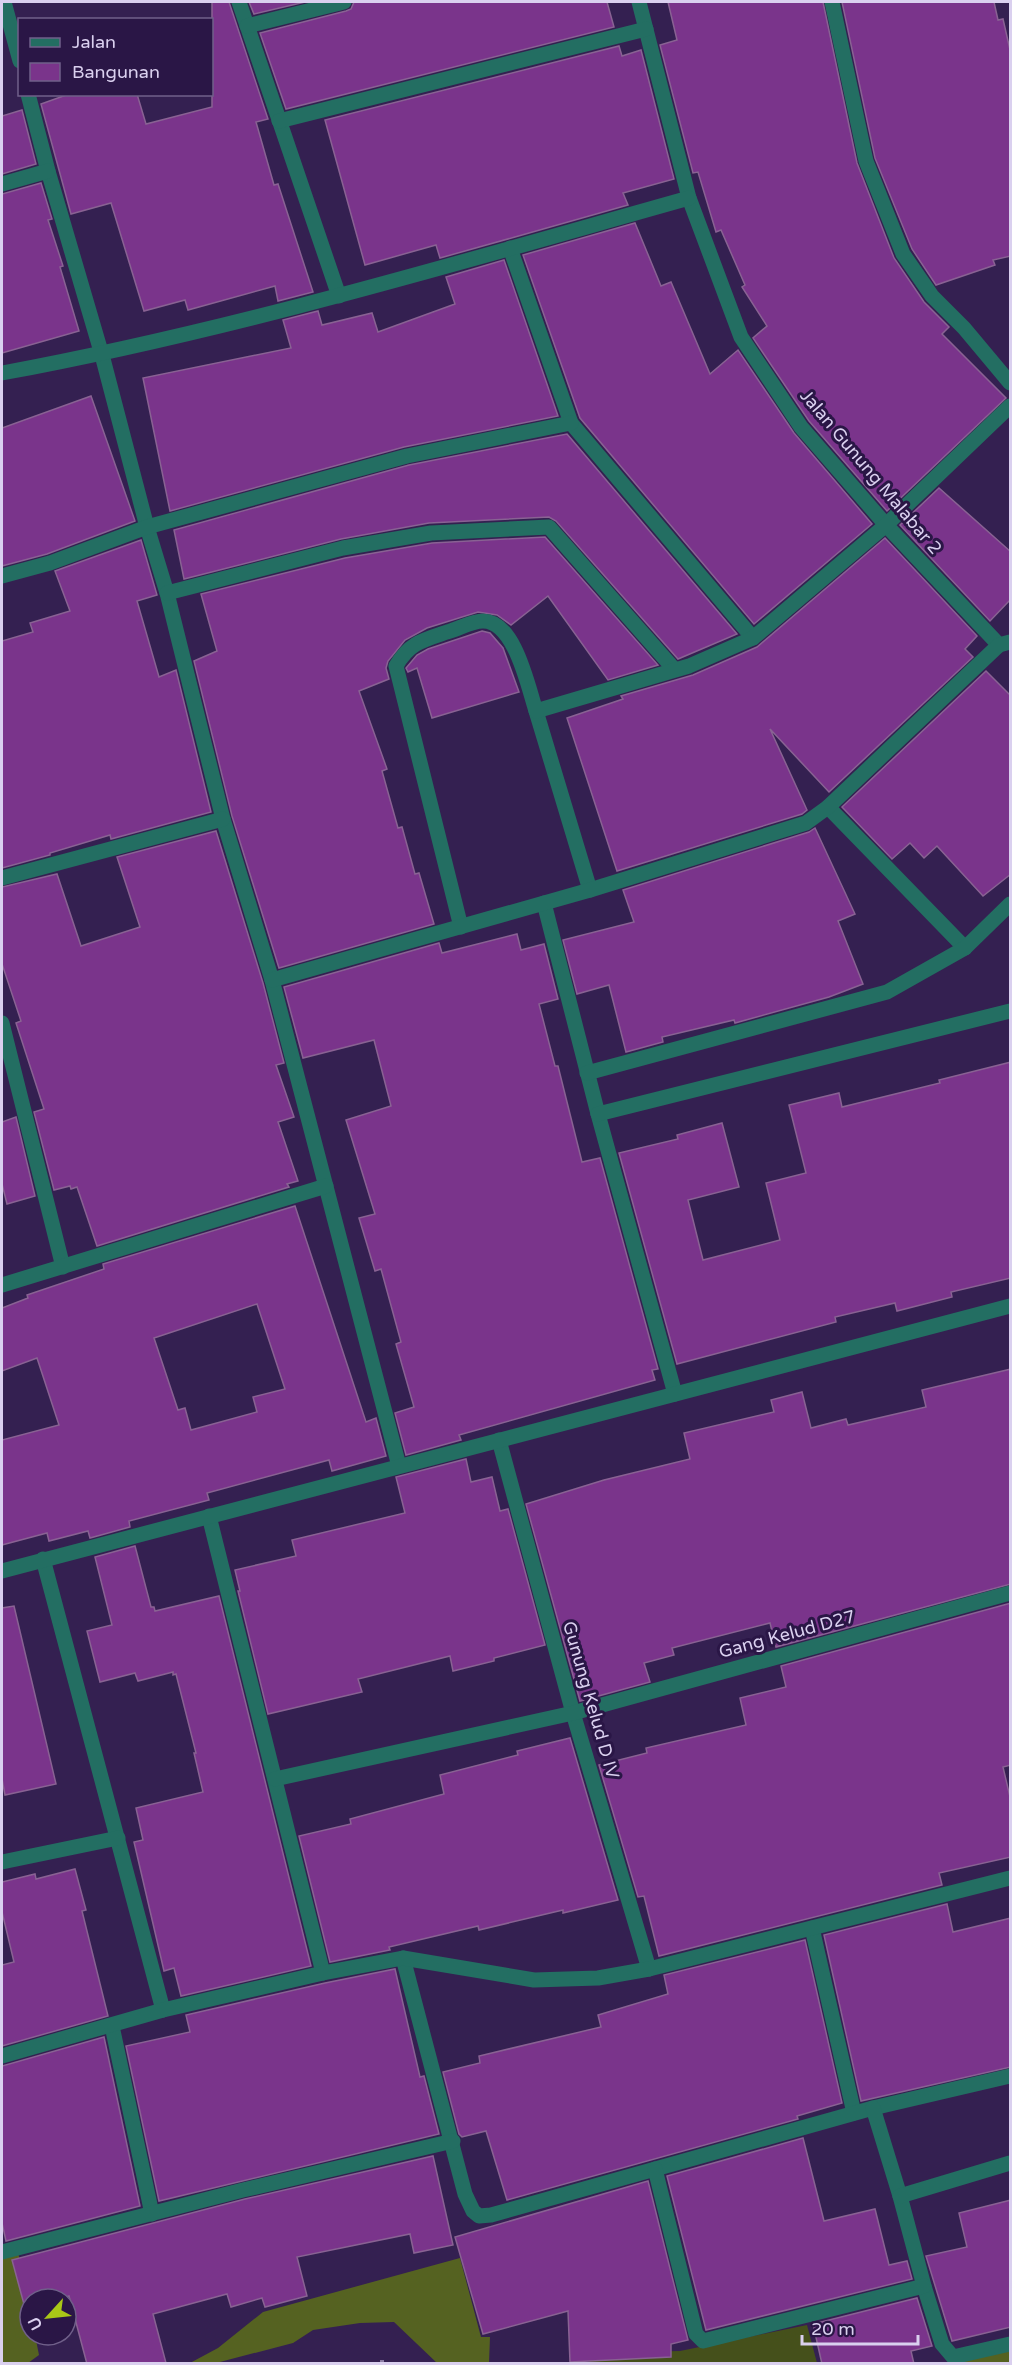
<svg xmlns="http://www.w3.org/2000/svg" width="1012" height="2365" viewBox="0 0 1012 2365" font-family="'Varela Round',sans-serif">
<style>
.green{fill:#45501b}
.forest{fill:#556221}
.building{fill:#7a348b;stroke:#896293;stroke-width:1.5;fill-rule:evenodd}
.lines{fill:none;stroke-linecap:round;stroke-linejoin:round}
.path{stroke:#8c7da5;stroke-width:4;stroke-dasharray:6 3;stroke-linecap:butt}
.street{stroke:#236e62;stroke-width:15}
.labels{text-anchor:middle;stroke-width:6;stroke-linejoin:round;paint-order:stroke}
.street-label{font-size:18px;fill:#dad0ef;stroke:#2a1646}
</style>
<rect width="100%" height="100%" fill="#342051"/>
<path class="green" d="M807,2325L817,2363L589,2364L590,2353L680,2351Z"/>
<g class="forest">
<path d="M18,2252L30,2309V2335H35L39,2355L28,2363L2,2364V2257Z"/>
<path d="M460,2258L481,2337H490L489,2363H437L394,2322L360,2323L313,2330L293,2343L216,2363H190L218,2348L263,2312Z"/>
<path d="M1010,2351V2363H952Z"/>
</g>
<g class="building">
<path d="M212,2H229L268,119L256,122L274,185L278,184L313,292L278,301L275,286L188,310L185,300L144,311L111,203L71,214L41,104L69,94H137L146,124L212,107Z"/>
<path d="M249,2H305L254,14Z"/>
<path d="M354,2H607L614,27L286,109L260,33L346,11L351,9Z"/>
<path d="M668,2H823L857,163L894,258L924,302L949,327L942,334L1006,398L887,511L809,421L753,338L767,326L742,287L745,285L721,230L716,232L698,172L693,173L660,45L677,40Z"/>
<path d="M842,2H994L998,20L1003,19L1011,54V256L993,260L995,265L936,285L912,249L875,158Z"/>
<path d="M619,46L622,56L641,50L674,179L623,193L628,205L515,237L440,258L436,245L365,265L325,120Z"/>
<path d="M22,110L36,164L2,174V116Z"/>
<path d="M41,183L52,219L48,220L63,266L60,267L79,331L2,353V194Z"/>
<path d="M635,223L661,286L671,282L710,374L738,350L794,433L872,524L754,624L580,418L523,255Z"/>
<path d="M504,260L558,416L404,447L170,511L143,378L291,348L283,320L318,311L322,325L372,313L378,332L455,304L446,277Z"/>
<path d="M91,396L135,521L47,554L2,566V428Z"/>
<path d="M567,434L737,634L678,659L556,521L549,517L429,523L341,539L184,579L174,530L409,465Z"/>
<path d="M939,488L1011,552V599L990,621L900,525Z"/>
<path d="M545,537L658,665L608,680L548,596L511,625L497,615L478,612L427,628L405,640L388,661L386,668L389,679L359,691L387,769L382,771L398,828L402,827L415,874L419,873L434,924L279,968L232,816L194,661L217,651L201,594L345,558L432,543Z"/>
<path d="M885,538L977,636L965,649L973,657L829,792L770,729L807,810L802,814L617,871L567,718L623,699L621,696L693,675L757,647Z"/>
<path d="M141,540L157,595L137,601L159,677L176,670L211,812L111,839L110,835L50,853V855L2,868V641L33,632L30,623L70,611L55,571Z"/>
<path d="M482,631L490,633L503,648L519,692L432,718L417,668L408,672L406,668L417,655L428,649Z"/>
<path d="M986,671L1011,696V874L983,896L937,846L924,858L910,843L892,859L842,807Z"/>
<path d="M815,828L855,914L838,921L863,984L829,997L735,1023L734,1020L662,1037L663,1042L626,1052L609,985L577,994L563,940L634,922L623,890L809,832Z"/>
<path d="M216,831L263,983L284,1063L276,1065L294,1117L278,1122L298,1181L287,1184L289,1187L97,1246L77,1187L71,1189L70,1186L54,1190L34,1112L44,1109L16,1023L21,1021L2,964V887L57,874L81,946L140,927L117,857Z"/>
<path d="M517,934L521,950L544,944L558,999L539,1004L555,1066H558L582,1162L600,1158L658,1369L652,1370L655,1380L459,1435L461,1440L406,1455L395,1413L414,1407L396,1344L401,1342L381,1269L375,1271L359,1218L375,1214L346,1120L391,1106L374,1040L303,1058L284,987L439,943L442,953Z"/>
<path d="M1011,1062V1278L951,1292L952,1297L897,1311L895,1303L835,1317L836,1322L677,1364L619,1153L678,1139L677,1135L722,1123L739,1187L688,1200L703,1260L780,1240L766,1183L806,1173L789,1105L839,1093L842,1107L940,1083L939,1080Z"/>
<path d="M16,1117L35,1196L7,1204L2,1184V1122Z"/>
<path d="M295,1206L366,1422L376,1418L386,1456L332,1471L329,1460L207,1493L209,1500L129,1521L130,1527L90,1538L88,1531L49,1541L47,1533L2,1545V1440L59,1425L37,1358L2,1371V1308L28,1298L27,1295L104,1269L103,1264ZM257,1304L285,1389L253,1397L257,1412L191,1430L185,1408L178,1410L154,1338Z"/>
<path d="M1011,1369V1584L776,1647L770,1623L672,1648L674,1655L644,1663L650,1682L580,1701L526,1504L604,1480L690,1459L684,1433L774,1412L771,1400L802,1392L811,1428L846,1419L848,1425L926,1407L922,1390Z"/>
<path d="M466,1459L471,1482L492,1477L500,1511L508,1509L545,1645L494,1658V1661L453,1671L450,1656L358,1679L362,1692L268,1714L238,1591H240L235,1570L296,1556L292,1540L405,1513L396,1477Z"/>
<path d="M135,1546L151,1607H154L155,1611L219,1596L311,1966L181,1996L174,1968L164,1971L134,1842L143,1840L136,1808L203,1792L194,1753H196L176,1674L173,1675V1672L138,1681L135,1673L100,1682L87,1631L112,1625L95,1557Z"/>
<path d="M1011,1603V1765L1003,1767L1011,1801V1857L939,1873L942,1885L659,1956L644,1896L638,1897L599,1765L647,1753L646,1748L746,1725L740,1698L786,1687L781,1666Z"/>
<path d="M14,1606L56,1784L5,1795L2,1779V1608Z"/>
<path d="M570,1738L618,1900L563,1913V1910L479,1930L478,1926L389,1947L390,1950L330,1962L299,1836L351,1824L350,1819L444,1794L440,1775L518,1755L517,1751Z"/>
<path d="M75,1869L86,1910L82,1911L108,2016L2,2046V1965L14,1962L2,1912V1882L35,1874L36,1879Z"/>
<path d="M947,1904L953,1932L1011,1918V2067L861,2101L824,1935Z"/>
<path d="M805,1940L842,2103L797,2116L798,2119L507,2200L486,2131L462,2137L459,2134L443,2072L480,2063L479,2056L601,2027L598,2015L668,1994L664,1975Z"/>
<path d="M395,1969L420,2077L424,2076L439,2134L159,2201L126,2046L190,2032L186,2015L325,1983Z"/>
<path d="M104,2037L140,2206L6,2241L2,2223V2066Z"/>
<path d="M803,2138L824,2221L875,2209L889,2265L907,2261L912,2279L706,2330L667,2176Z"/>
<path d="M433,2156L453,2245L414,2253L410,2234L297,2257L307,2296L265,2307L262,2298L231,2307L227,2294L153,2314L166,2363L87,2364L69,2296L60,2299H30V2307L25,2308L12,2260L245,2199Z"/>
<path d="M648,2181L688,2340L671,2344V2357L570,2362L568,2311L483,2334L455,2237Z"/>
<path d="M1011,2200V2327L952,2341L926,2256L967,2247L959,2213Z"/>
<path d="M917,2298L932,2346L911,2351L914,2364H822L813,2324Z"/>
</g>
<g class="lines">
<path class="path" d="M382,2364V2360"/>
<g class="street">
<path d="M4,2L20,61"/>
<path d="M239,2L339,296"/>
<path d="M639,2L689,198L741,337L801,427L886,525L999,645"/>
<path d="M832,2L866,161L903,254L932,296L964,328L1010,383"/>
<path d="M247,26L344,2"/>
<path d="M28,94L48,171L102,355L147,527L167,593L223,819L272,980L399,1466"/>
<path d="M279,121L646,29"/>
<path d="M2,184L48,171"/>
<path d="M510,248L571,423L753,638"/>
<path d="M2,373C234,330 461,262 689,198"/>
<path d="M2,576L50,563L147,527L407,456L571,423"/>
<path d="M167,593L343,548L431,533L549,527L674,669"/>
<path d="M536,711L590,890"/>
<path d="M828,807L965,948"/>
<path d="M2,878L223,819"/>
<path d="M544,903L598,1114L675,1394"/>
<path d="M461,927L396,666C409,643 423,640 447,632C458,629 472,621 483,621C515,621 528,687 536,711L689,666L753,638L886,525L1010,406"/>
<path d="M272,980L590,890L806,823L828,807L999,645L1010,642"/>
<path d="M2,1023L63,1267"/>
<path d="M587,1073L887,992L965,948L1010,904"/>
<path d="M598,1114L1010,1011"/>
<path d="M2,1285L326,1186"/>
<path d="M499,1440L573,1713L649,1969"/>
<path d="M209,1516L323,1973"/>
<path d="M43,1559L163,2010"/>
<path d="M2,1571L1010,1306"/>
<path d="M275,1779L573,1713L1010,1593"/>
<path d="M2,1862L118,1838"/>
<path d="M812,1928L854,2113"/>
<path d="M403,1958L465,2194L473,2211L479,2216L491,2215L873,2108L1010,2076"/>
<path d="M112,2026L152,2214"/>
<path d="M2,2056L163,2010L323,1973L403,1958L534,1980L598,1978L649,1969L1010,1878"/>
<path d="M873,2108L900,2196L924,2286L942,2344L953,2357L1010,2344"/>
<path d="M655,2169L696,2334L703,2341L924,2286"/>
<path d="M900,2196L1010,2163"/>
<path d="M2,2252L243,2190L453,2141"/>
</g>
</g>
<g class="labels">
<g class="street-label">
<text transform="translate(871 472) rotate(50)" y="6">Jalan Gunung Malabar 2</text>
<text transform="translate(787 1634) rotate(-15)" y="6">Gang Kelud D27</text>
<text transform="translate(591 1700) rotate(74)" y="6">Gunung Kelud D IV</text>
</g>
</g>
<rect width="1012" height="2365" fill="none" stroke="#dad0ef" stroke-width="6"/>
<rect x="18" y="18" width="195" height="78" fill="#2a1646" stroke="#70608a" stroke-width="1.5"/>
<rect x="30" y="38" width="30" height="9" fill="#236e62" stroke="#70608a" stroke-width="1.5"/>
<text x="72" y="48" font-size="18" fill="#dad0ef">Jalan</text>
<rect x="30" y="63" width="30" height="18" fill="#7a348b" stroke="#70608a" stroke-width="1.5"/>
<text x="72" y="78" font-size="18" fill="#dad0ef">Bangunan</text>
<g transform="translate(48 2317) rotate(243)"><circle r="28" fill="#2a1646" stroke="#70608a" stroke-width="1.5"/>
<path d="M0-4.5L10 22L0 15L-10 22Z" fill="#aac717"/>
<text y="-9" font-size="16" font-weight="bold" text-anchor="middle" fill="#dad0ef">U</text>
</g>
<path d="M802 2335v9h116v-9" fill="none" stroke="#dad0ef" stroke-width="3"/>
<text x="811" y="2335" font-size="18" fill="#dad0ef" stroke="#2a1646" stroke-width="4.5" paint-order="stroke">20 m</text>
</svg>
